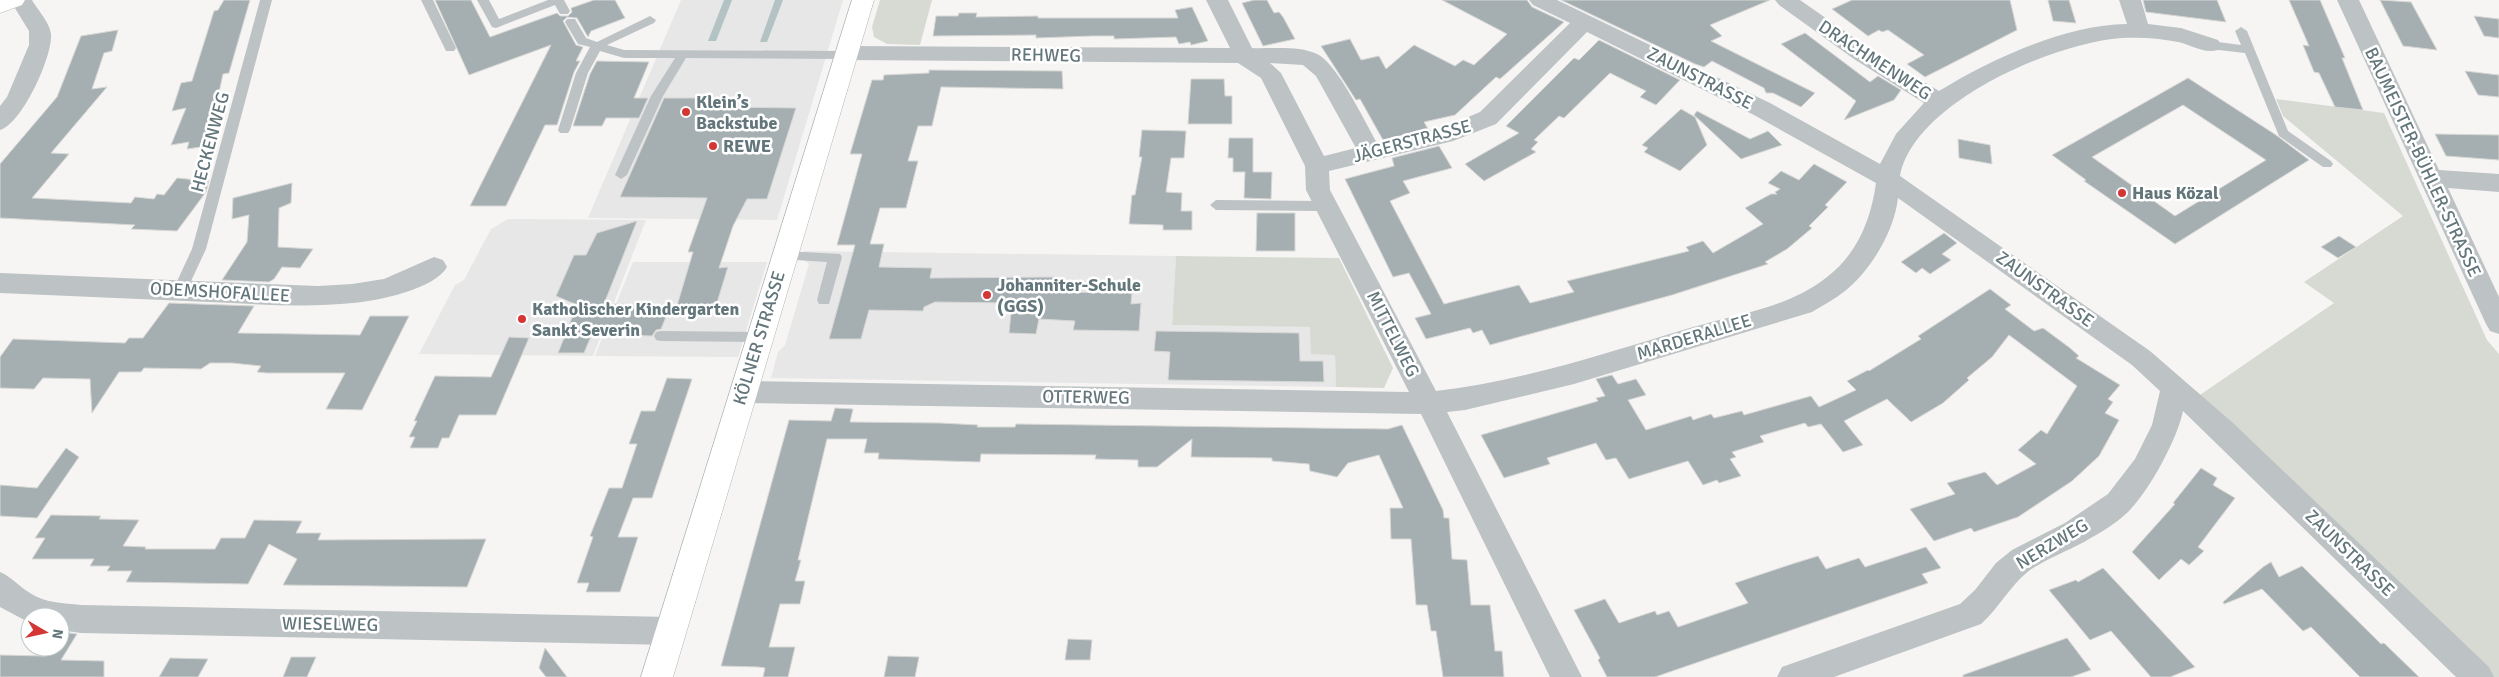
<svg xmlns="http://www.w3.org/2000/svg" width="2499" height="677" viewBox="0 0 2499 677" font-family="Signika,sans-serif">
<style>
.built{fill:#e6e7e6}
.green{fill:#d7dad2}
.water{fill:#b3c3c4}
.building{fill:#a5afb1;stroke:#d7d7d5;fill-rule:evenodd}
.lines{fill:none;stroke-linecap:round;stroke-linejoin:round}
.secondary-casing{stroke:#adb5b7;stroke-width:1}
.lane{fill:#bdc2c4;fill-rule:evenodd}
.street{fill:#bdc2c4;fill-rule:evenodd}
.secondary{fill:#fff;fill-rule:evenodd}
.poi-dot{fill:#d33635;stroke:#fff;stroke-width:2}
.labels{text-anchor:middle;stroke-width:5;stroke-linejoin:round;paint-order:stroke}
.street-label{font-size:18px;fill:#63767b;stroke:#fff}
.poi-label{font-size:18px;font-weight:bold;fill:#63767b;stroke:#fff;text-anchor:start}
</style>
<rect width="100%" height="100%" fill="#f6f5f3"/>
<g class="built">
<path d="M681,0H843L777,220L588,218Z"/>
<path d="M508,219L646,220L593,356L419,354L455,285L464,280L491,229Z"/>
<path d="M804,251L1176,256L1172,325L1311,327L1335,355L1336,387L771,378L778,352L785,345L809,264L805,261Z"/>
<path d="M633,262H767L738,357L595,356Z"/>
</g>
<g class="green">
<path d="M880,0H932L920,45L887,44L874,37L872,27Z"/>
<path d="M2276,99L2384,113L2487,340L2499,354V677H2487L2197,397L2334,303L2304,282L2403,216L2283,116Z"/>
<path d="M1176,256L1339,258L1393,368L1384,388L1336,387L1335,355L1311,354L1310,327L1172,325Z"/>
</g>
<g class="water">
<path d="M724,0H732L716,41H708Z"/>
<path d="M775,0H783L767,42H760Z"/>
</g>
<g class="building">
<path d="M224,0H250L229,73L223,74L216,106L219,108L208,146L187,149L189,142L171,145L186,108L172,111L181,83L192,81L214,11L218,10Z"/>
<path d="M435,0H471L490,37L557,13L560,16H568L572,12L571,8L594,0H615L625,18L591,31L588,37L577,18L567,17L563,21L576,45L583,47L576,61H580L574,72L557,125H545L506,206H470L551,45L469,75Z"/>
<path d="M1254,0H1267L1274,13L1279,12L1283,17L1295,39L1263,46L1242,3Z"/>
<path d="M1442,0H1527L1532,7L1564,22L1500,79L1496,77L1455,115L1424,122L1428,129L1383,140L1360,99L1356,100L1321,46L1350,39L1361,60L1379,56L1386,69L1414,45L1455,66L1463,60L1474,65L1507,34Z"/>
<path d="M1561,0H1770L1710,25L1722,36L1711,41L1815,93L1801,107L1773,93H1766L1764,88L1712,61L1704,67L1695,64Z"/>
<path d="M1852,0H2010L2017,30L1925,77L1907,64L1924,55L1888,30L1882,32L1879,30L1868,36L1832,9Z"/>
<path d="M2048,0H2069L2076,23L2053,21Z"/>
<path d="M2143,0H2217L2226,22L2146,12Z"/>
<path d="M2289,0H2320L2345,58H2342L2363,110L2335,107L2319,73L2314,72L2303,45L2309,46Z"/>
<path d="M2380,0L2411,2L2437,50L2403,46Z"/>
<path d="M1192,7L1208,41L1191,45L1190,42L1179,44L1176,37L1114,39V36H1092L1036,38V35L933,36L936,16H958L959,13H977L976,17L1038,16V18H1178L1175,10Z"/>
<path d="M2474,16L2499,19V38L2484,36Z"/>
<path d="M118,30L112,51L104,53L92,89L107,87L51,153L69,154L32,198L131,203L135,197L154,199L157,194L164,195L177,178L197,180L196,185L209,180L206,192L177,231L131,229L135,225L0,218V164L57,97L81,36Z"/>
<path d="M1805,33L1870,82L1878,76L1901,90L1894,100L1844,120L1856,101L1781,44Z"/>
<path d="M1599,40L1680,80L1656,105L1640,97L1646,91L1610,73L1564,118L1559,116L1534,140L1538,142L1531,149L1536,152L1484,181L1465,164L1519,133L1506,126L1574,58L1579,60Z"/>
<path d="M597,61L649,62L634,98H648L639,118H606L602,126H573L590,74Z"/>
<path d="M929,70L1062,71L1063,89L941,87L932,126H918L908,161H918L906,208H880L870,244H884L879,267L932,268L930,278L1057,277L1055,292L1132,293L1131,304L1141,303L1139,331L1073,330L1075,321L1039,319L1036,334L1009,333L1012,303L935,302L924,307L923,311L869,310L861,339H829L855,245H837L862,154H850L872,80H883L884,75L929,73Z"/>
<path d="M2465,71L2499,75V97L2478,95Z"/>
<path d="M2188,78L2276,135L2309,160L2175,244L2084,181L2086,180L2052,155ZM2183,105L2266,160L2175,216L2092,157Z"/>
<path d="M1191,79H1224L1225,96H1232V124H1188Z"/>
<path d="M664,98H730L727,107L796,108L767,199H747L733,226L719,268L728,267L715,309H676L693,252H688L707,198L620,197Z"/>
<path d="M1681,109L1695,117L1707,145L1680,171L1644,152L1648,148L1642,145Z"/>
<path d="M1697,111L1750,139L1768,131L1782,145L1741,159L1694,115Z"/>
<path d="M1142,130L1186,131L1184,158H1171L1166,192L1182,193L1181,211H1192V230H1163V225L1129,224L1132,195H1135L1142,157H1139Z"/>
<path d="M2435,134L2499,135V160L2446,156Z"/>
<path d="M1229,138H1253V172H1272L1271,199L1244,198L1245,172H1233V158H1228Z"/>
<path d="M1958,139L1990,145L1992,164L1959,158Z"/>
<path d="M1439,146L1452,168L1403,181L1410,193L1390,201L1444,304L1519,285L1530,303L1574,292L1567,281L1689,251L1686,247L1703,241L1713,253L1763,224L1745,208L1771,194H1777L1775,192L1780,189L1768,183L1781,171L1799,180L1814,164L1847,182L1825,205L1828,207L1809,226L1812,228L1787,249L1765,262L1768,264L1672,295L1490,345L1482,330L1473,333L1470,328L1426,339L1415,318L1431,314L1409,273L1393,277L1345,179L1394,166L1392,158Z"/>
<path d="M292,183L291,203L279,208L278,247L313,249L300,268L282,267L274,279L269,282L222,280L247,242L249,215L232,219L233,198Z"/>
<path d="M1257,213H1295V251H1256Z"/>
<path d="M637,221L604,304L671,305L661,329L656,330L652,336L592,334L584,353H558L577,305L556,296L574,255H586L597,233Z"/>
<path d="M1944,233L1957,243L1942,254L1951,260L1930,274L1922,268L1916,273L1901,262Z"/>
<path d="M2339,236L2356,247L2338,258L2321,247Z"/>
<path d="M1990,289L2011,305L2005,309L2034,331L2043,328L2070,348L2079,356L2076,358L2120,385L2108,399L2113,402L2105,413L2119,420L2099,456L2072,481L2018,517L1974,532L1971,528L1934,541L1910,509L1955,494L1947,483L1985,472L1997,485L2036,464L2018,450L2041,430L2047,434L2077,386L2009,335L1992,357L1967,378L1969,380L1943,403L1911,422L1887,399L1844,421L1863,445L1843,452L1821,424L1808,427L1805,423L1760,436L1764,442L1732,452L1736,457L1730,459L1741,476L1719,483L1717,480L1703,485L1688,461L1629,479L1616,458L1606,460L1596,443L1547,458L1550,464L1504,478L1481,435L1598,401L1596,398L1605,396L1596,379L1612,375L1618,384L1636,379L1646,395L1628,400L1646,430L1691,416L1693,420L1711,414L1714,418L1742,411L1744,415L1811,396L1819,407L1856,390L1847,381L1868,370L1869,371L1921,339L1918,336Z"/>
<path d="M169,303L254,306L238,333L360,335L370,316H409L362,410L326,409L345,373H267L257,372L261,366L232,363H210L201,369L144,368L141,372H119L92,413L90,379L43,378L34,389L0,388V357L13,339L125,343L129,338H143Z"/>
<path d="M1156,331L1299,333L1300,361H1323L1324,382L1168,380L1170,352L1154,351Z"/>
<path d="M509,337L529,338L496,415H459L449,438H442L438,448H410L415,437H409L417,421H414L435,376L491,377Z"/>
<path d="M667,378L692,379L652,498H633L618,537H638L620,592H586L589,583H577L593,537L590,536L609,488H622L637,444H629L641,411H655Z"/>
<path d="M835,408L853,409L850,422L940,423L978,425L977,427H1015L1016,424L1388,429L1402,425L1443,510L1444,518H1449L1452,559L1467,560L1471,605H1490L1495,651H1502L1504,677H1443L1436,631H1431L1427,605H1416L1411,539H1391L1390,508H1403L1379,455L1348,463L1337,477L1310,471L1309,464L1272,461V458L1191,457L1192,439L1157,467H1138V460L1095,459L1096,455L981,454L980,462L878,459L879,453H864L867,439H827L798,560H801L795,581H805L800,604H780L769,647H795L788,677H763L765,668L758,667L721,666L789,420L831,421Z"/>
<path d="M66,448L79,457L37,518L0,516V485L37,488Z"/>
<path d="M2201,468L2217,478L2213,485L2235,498L2198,547L2204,551L2189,565L2181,559L2159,580L2132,552L2175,504L2173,503Z"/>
<path d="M51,515L101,516L99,519L139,520L123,546L146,547L145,549H215L221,538H245L254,520L302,521L296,533H321L318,540L486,539L467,587L283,585L297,559L269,544L248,584L126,582L132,571H107L110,566H90L94,559H32L45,538H35Z"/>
<path d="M1926,547L1941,568L1922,574L1928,583L1655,677H1607L1598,660L1600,658L1574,610L1605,599L1619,623L1655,611L1657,615L1669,611L1678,627L1748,603L1735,583L1792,564L1818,556L1826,569L1859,558L1865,567Z"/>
<path d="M2271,562L2279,577L2302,566L2381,644L2384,643L2419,677H2360L2311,627L2303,631L2262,589L2224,604L2223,602L2263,567Z"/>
<path d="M2103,568L2195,667L2170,677H2151L2111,631L2090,640L2049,590L2076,580L2078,582Z"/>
<path d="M61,632L77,634L61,660L104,661V677H0V655L45,656L51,647H60Z"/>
<path d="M2067,638L2091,670L2071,677H1963V675Z"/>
<path d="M1068,639L1092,640L1090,660H1065Z"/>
<path d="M545,648L567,677H546L539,668Z"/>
<path d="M888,656L919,657L915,677H884Z"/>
<path d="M291,657H316L307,677H283Z"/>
<path d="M170,658L208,659L198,677H159Z"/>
</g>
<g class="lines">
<defs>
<g id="secondary">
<path d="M0,0H25L22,5L0,13Z"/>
<path d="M852,0H874L673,677H641Z"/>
</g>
</defs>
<use href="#secondary" class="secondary-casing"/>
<g class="lane">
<path d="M260,0H272L206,249L185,294L180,295L173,290L192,249Z"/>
<path d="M421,0H433L456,48L454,51H446Z"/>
<path d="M477,0H489L499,19L548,0H564L570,11L568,14H560L555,5L496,28L492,27Z"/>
<path d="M650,16L656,20L654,23L607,45L624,50L846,51L852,55L846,59L686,58L663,96L627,175L621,179L615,175L651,96L675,58H624L600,51L588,73L570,130L568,133H560L558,130L576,73L590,47L578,44L565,22L567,19H575L586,38L597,42Z"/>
<path d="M2241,27L2247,31L2288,131L2331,161L2333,164L2331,167H2323L2279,136L2245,53L2210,49L2204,45L2210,41L2241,45L2235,31Z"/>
<path d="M1326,199L1330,201L1332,204L1330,207L1317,211L1216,210L1210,205L1216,200L1317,201Z"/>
<path d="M784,251L840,254L842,257L829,304H819L817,300L827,262L779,259L777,256Z"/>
<path d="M661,331L759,332L764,333L766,337L764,341L759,342L661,341L656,340L654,336L656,332Z"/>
</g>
<g class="street">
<path d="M10,0H32C37,9 50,23 51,34C53,56 22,124 0,130V106L7,97L29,45V31Z"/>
<path d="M1206,0H1228L1252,48C1272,49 1298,45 1317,54C1337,63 1365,122 1377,143L1447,126L1480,112L1570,23L1533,5L1529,0H1557L1770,103L1880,164L1896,134L1924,103L1854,59L1779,5L1775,0H1800L1870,49L1939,91C1992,59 2064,25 2127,24L2119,0H2141L2148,24L2181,28L2218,40L2221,45L2218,50C2204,54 2192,45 2178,42C2160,38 2140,37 2121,38C2054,43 1914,102 1900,176L2150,351L2233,423L2489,667L2494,677H2456L2183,411C2177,440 2149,491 2128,512C2117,523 2098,534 2084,542C2067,551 2049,558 2033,568C2013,581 2000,607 1981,624L1834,677H1777L1782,667L1960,604L1975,590L1996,563L2012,550L2065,523L2108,494L2135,459L2152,425L2160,391L2132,365L1898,198C1894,232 1871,270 1845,291C1835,299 1823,305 1812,312L1574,384L1465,410L1447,412L1582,677H1550L1421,414L743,403L733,400L729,392L733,384L743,381L1409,392L1306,190L1305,166L1261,78L1238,63L847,60L839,58L836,53L839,48L847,46L1230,48ZM1587,32L1754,115L1876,183C1871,220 1857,254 1827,277C1790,307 1738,314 1693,327C1609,352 1524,381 1436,391L1330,190L1329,171L1453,141L1496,124ZM1270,63L1303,65L1316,76L1356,148L1324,156L1281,73Z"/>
<path d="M2337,0H2359L2439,170L2499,174V192L2448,188L2499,297V334L2490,331L2486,324Z"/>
<path d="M434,257L443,260L447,267C435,289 377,301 353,303C305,308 257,304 209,302C139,299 70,296 0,293V273L318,286L352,284L384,279Z"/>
<path d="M0,572C12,577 18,586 30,593C44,603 64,603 81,605L671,617L682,621L686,631L682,641L671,645L81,633L60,630V617H30V623L0,607Z"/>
</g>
<use href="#secondary" class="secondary"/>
</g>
<g class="poi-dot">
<circle cx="686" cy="112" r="5"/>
<circle cx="713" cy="146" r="5"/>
<circle cx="2122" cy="193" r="5"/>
<circle cx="987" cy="295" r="5"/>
<circle cx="522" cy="319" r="5"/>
</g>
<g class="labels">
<g class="street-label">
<text transform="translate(1046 55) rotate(1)" y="6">REHWEG</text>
<text transform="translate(1875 60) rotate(33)" y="6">DRACHMENWEG</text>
<text transform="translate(1700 78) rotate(27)" y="6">ZAUNSTRASSE</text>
<text transform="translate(1412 141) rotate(-15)" y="6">JÄGERSTRASSE</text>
<text transform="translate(210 142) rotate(-75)" y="6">HECKENWEG</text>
<text transform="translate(2423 162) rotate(65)" y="6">BAUMEISTER-BÜHLER-STRASSE</text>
<text transform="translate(2045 289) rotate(36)" y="6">ZAUNSTRASSE</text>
<text transform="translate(220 292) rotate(3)" y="6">ODEMSHOFALLEE</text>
<text transform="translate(1393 334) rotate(63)" y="6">MITTELWEG</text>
<text transform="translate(1694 337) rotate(-17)" y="6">MARDERALLEE</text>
<text transform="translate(759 338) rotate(-73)" y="6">KÖLNER STRASSE</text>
<text transform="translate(1086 397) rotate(1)" y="6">OTTERWEG</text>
<text transform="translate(2052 544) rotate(-31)" y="6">NERZWEG</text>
<text transform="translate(2350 553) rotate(44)" y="6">ZAUNSTRASSE</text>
<text transform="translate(330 624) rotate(1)" y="6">WIESELWEG</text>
</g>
<g class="poi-label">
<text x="696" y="108">Klein’s<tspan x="696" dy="21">Backstube</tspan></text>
<text x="723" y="152">REWE</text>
<text x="2132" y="199">Haus Közal</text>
<text x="997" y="291">Johanniter-Schule<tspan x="997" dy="21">(GGS)</tspan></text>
<text x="532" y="315">Katholischer Kindergarten<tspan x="532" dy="21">Sankt Severin</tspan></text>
</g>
</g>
<g transform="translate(45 632) rotate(99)"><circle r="24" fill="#ffffff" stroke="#c1c8ca"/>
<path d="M0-4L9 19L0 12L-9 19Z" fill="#d33635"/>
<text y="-8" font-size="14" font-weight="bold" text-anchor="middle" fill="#63767b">N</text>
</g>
</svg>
